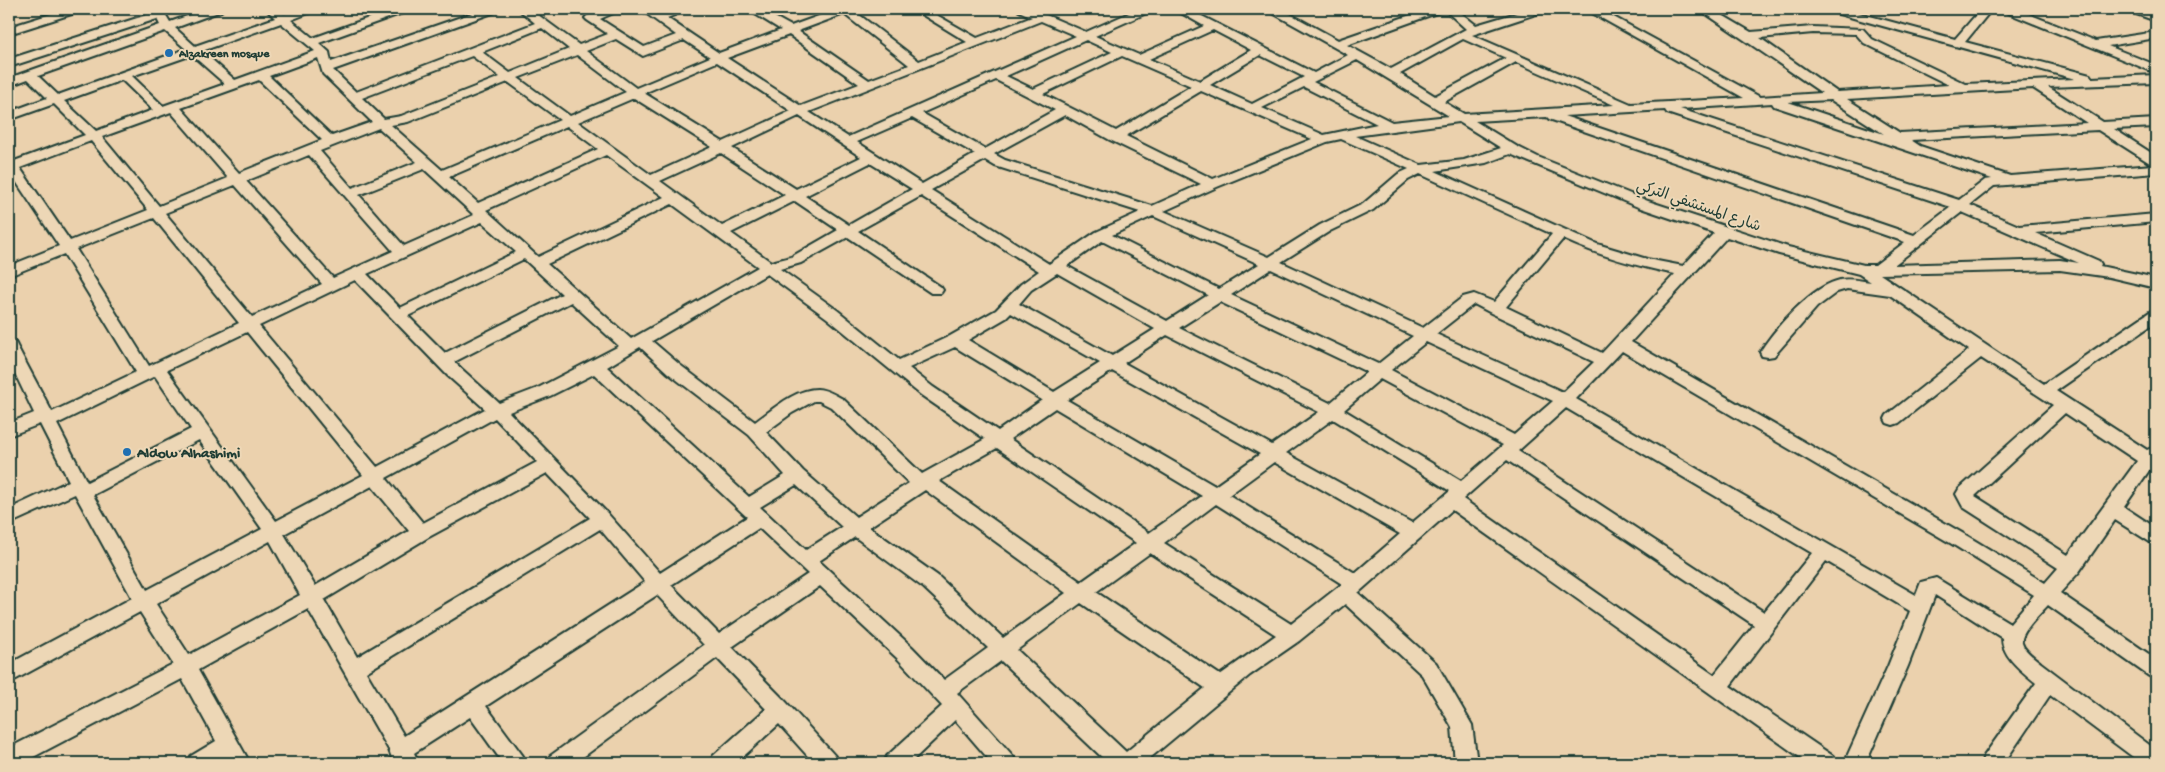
<svg xmlns="http://www.w3.org/2000/svg" width="2165" height="772" viewBox="0 0 2165 772" font-family="'Gochi Hand','Playpen Sans Arabic',sans-serif">
<style>
.lines{fill:none;stroke-linecap:round;stroke-linejoin:round}
.street-casing{stroke:#1f3d34;stroke-width:4}
.street{fill:#edd7b6;fill-rule:evenodd}
.poi-dot{fill:#1f6fb2;stroke:#edd7b6;stroke-width:2}
.labels{text-anchor:middle;stroke-width:4;stroke-linejoin:round;paint-order:stroke}
.far-poi-label{font-size:12px;font-weight:bold;fill:#1f3d34;stroke:#edd7b6;text-anchor:start}
.street-label{font-size:15px;fill:#1f3d34;stroke:#edd7b6}
.poi-label{font-size:15px;font-weight:bold;fill:#1f3d34;stroke:#edd7b6;text-anchor:start}
</style>
<rect width="100%" height="100%" fill="#ebd1ad"/>
<filter id="ink" filterUnits="userSpaceOnUse"><feTurbulence type="fractalNoise" baseFrequency=".02" numOctaves="2"/><feDisplacementMap in="SourceGraphic" scale="10" xChannelSelector="R" yChannelSelector="G"/><feConvolveMatrix kernelMatrix="1 2 1 2 8 2 1 2 1" color-interpolation-filters="sRGB"/></filter>
<g filter="url(#ink)">
<g class="lines">
<defs>
<g id="street">
<path d="M67,9H83L81,11L9,34V27Z"/>
<path d="M207,9H223L221,11L175,28L195,46L275,18L266,9H278L284,14L300,9H315L314,11L291,20L313,38L394,9H410L408,11L319,43L329,52L331,62L484,9H500L498,11L333,70L356,92L535,23L518,9H530L579,45L608,34L587,20L585,18L587,16L605,9H619L618,11L600,19L644,47L676,35L640,9H652L659,14L672,9H686L685,11L667,18L719,53L781,30L747,9H760L791,26L838,9H853V10L919,61L967,42L913,9H926L977,38L1032,17L1019,11L1018,9H1032L1086,32L1138,9H1152L1151,11L1095,36L1139,55L1204,26L1174,9H1188L1314,73L1348,55L1269,11L1268,9H1281L1338,40L1428,9H1456L1476,25L1530,9H1546L1545,11L1472,35L1631,104L1744,98L1585,9H1599L1760,97L1822,93L1699,9H1712L1751,32L1813,27L1863,29L1872,39L1966,84L2075,79L1828,11L1826,9H1844L1955,39L1981,9H1992L1965,42L2090,75L2092,78L2156,75V83L2048,87L2103,122L2156,119V127L2114,129L2156,156V173L1994,186L1970,205L2019,226L2156,214V222L2035,233L2099,261L2101,264L2100,266L2156,278V288L2109,277L2060,270L1880,274L2044,384L2151,311L2156,310V322L2056,391L2147,450L2156,446V470L2150,469L2124,507L2156,528V544L2150,542L2115,520L2079,572L2060,593L2156,659V679L2149,676L2048,605C2042,612 2019,633 2022,643C2024,651 2035,658 2041,663L2156,750V763H2141L2050,695L2004,763H1981L1984,756L2036,683C2023,672 2002,657 2002,638L1935,595L1908,666L1866,763H1844L1888,666L1910,611L1826,561L1730,686L1833,756L1836,763H1808L1452,510L1358,593L1436,663L1472,725L1477,763H1455L1452,727L1422,675L1345,604L1299,641L1250,675L1144,763H1108L1001,661L957,693L1013,756L1016,763H992L955,720L910,763H884L887,756L942,706L898,659L820,586L732,647L787,703L835,756L838,763H814L779,724L736,763H710L713,756L766,709L717,658L575,763H547L550,756L704,645L657,595L486,706L523,756L526,763H503L470,717L414,753L419,763H397L392,758L389,750L308,609L198,670L250,763H228L225,759L218,763H188L191,756L216,741L182,679L22,763H9V748L173,664L140,612L9,683V664L132,598L75,494L9,524V509L69,481L40,424L9,436V423L34,413L9,361V341L15,342L17,346L52,412L136,372L64,254L9,276V266L59,246L9,171V163L85,135L54,104L9,120V112L47,98L28,79L9,86V78L160,25L157,19L9,67V59L156,12H164L170,22ZM1444,9L1466,29L1391,69L1347,45L1442,11ZM844,14L909,65L869,80L798,31ZM1041,21L1076,36L848,137L809,112ZM281,23L315,51L235,80L202,51ZM542,28L569,49L510,73L482,52ZM1213,30L1251,50L1200,81L1149,59ZM165,31L186,49L58,95L38,76ZM1813,33L1856,34L1864,43L1949,85L1837,92L1760,38ZM789,35L859,84L801,106L727,58ZM616,39L643,56L684,40L710,57L636,88L586,51ZM1463,39L1506,58L1435,96L1400,74ZM1086,40L1112,52L1033,89L1006,76ZM192,55L225,84L163,106L132,76ZM577,55L626,92L570,116L518,78ZM1260,55L1304,77L1252,104L1210,85ZM472,56L500,77L401,116L384,119L362,98ZM1122,56L1191,86L1116,131L1043,94ZM318,58L323,74L372,122L332,136L269,76ZM1357,60L1449,116L1392,122L1313,82ZM717,62L791,111L723,142L644,93ZM1516,62L1614,105L1464,114L1444,102ZM122,80L153,110L96,131L64,101ZM259,80L322,140L239,173L181,108ZM996,80L1055,110L985,149L922,113ZM508,82L560,120L442,170L391,125L408,122ZM1304,87L1377,124L1324,135L1262,108ZM2033,88L2087,123L1900,133L1847,99ZM1201,91L1312,139L1213,179L1126,136ZM634,98L712,147L651,175L578,122ZM1831,100L1884,134L1788,102ZM1772,103L1774,106L1992,179L1985,180L1959,200L1680,109ZM1665,110L1667,113L1951,207L1914,235L1564,116ZM171,112L228,178L159,206L102,137ZM1065,115L1110,140L1201,184L1152,206L1005,160L994,154ZM799,116L861,157L796,189L732,148ZM1547,117L1549,119L1905,242L1875,265H1864L1788,247L1648,201L1538,157L1516,146L1475,121ZM912,118L975,154L922,184L857,142ZM1459,122L1501,148L1464,160L1421,165L1355,136ZM567,126L598,149L478,203L449,177ZM379,128L417,162L352,188L320,151ZM2098,130L2153,165L2010,176L1920,146L1911,140ZM1341,139L1409,169L1398,174L1363,204L1320,225L1269,257L1164,211L1217,187L1327,142ZM91,141L148,210L70,241L20,168ZM721,153L785,195L722,226L660,181ZM1510,154L1638,207L1714,233L1683,266L1647,259L1597,244L1435,171L1486,163ZM309,155L393,251L333,278L246,181ZM606,155L664,197L538,257L486,210ZM985,160L995,166L1140,212L1096,232L1049,264L931,190ZM870,163L912,189L849,225L805,196ZM424,169L474,215L404,246L359,195ZM1420,174L1552,234L1494,302L1474,294L1463,297L1423,328L1281,262L1330,231L1373,210L1408,180ZM235,185L322,284L252,317L165,213ZM921,196L1039,271L1021,284L996,310L950,336L899,360L837,310L780,269L801,263L848,237L931,293H941L943,290L941,287L858,231ZM795,201L838,230L791,257L771,262L731,233ZM672,204L758,267L631,339L547,264ZM1962,212L2079,263L2060,260L1894,265ZM1153,216L1259,264L1219,289L1112,235ZM154,218L239,323L149,366L76,249ZM482,222L516,252L400,308L367,274ZM1727,237L1779,254L1859,274L1871,282C1861,281 1850,278 1840,280C1812,286 1775,328 1760,352L1762,356L1768,357L1774,356L1817,307L1837,292L1847,289L1890,295L1969,350L1887,415L1885,419L1887,423L1893,425L1899,423L1981,358L2053,405L1959,489L1956,494L1963,507L2058,568L2045,583L1969,537L1631,342ZM1563,239C1599,256 1637,266 1675,274L1602,353L1506,307ZM1102,241L1208,295L1167,321L1067,266ZM524,259L562,294L445,353L408,316ZM1271,269L1413,336L1378,364L1231,295ZM1057,273L1155,329L1112,356L1019,304L1031,290ZM767,274L827,318L921,395L985,439L922,474L843,399C835,395 826,389 817,389C795,389 772,410 755,422L680,365L652,341ZM355,280L448,376L485,409L377,467L259,326ZM571,302L619,346L538,388L499,403L454,362ZM1220,302L1367,372L1330,403L1179,328ZM1474,304L1491,313L1594,362L1563,392L1436,334ZM1011,313L1100,363L1054,392L968,340L1006,318ZM247,332L363,475L276,521L167,370ZM1167,335L1319,412L1272,445L1124,363ZM1426,342L1553,401L1514,435L1391,370ZM640,347L668,373L749,435L785,475L749,497L607,367ZM955,347L1042,400L998,431L933,387L909,368ZM1622,351L1957,547L2034,595L2010,623L1936,578L1921,582L1916,595L1576,399ZM1112,371L1260,454L1215,486L1067,400ZM594,374L747,517L660,573L608,514L509,412L550,396ZM155,376L191,429L87,482L57,424ZM1380,379L1503,445L1461,481L1344,410ZM814,401H819L831,407L909,483L856,517L803,471L766,432L792,413ZM1055,408L1202,496L1149,533L1010,439ZM1566,408L1812,553L1764,612L1518,451ZM2065,413L2137,461L2068,555L1975,496ZM495,418L537,462L423,523L386,478ZM1333,419L1450,491L1412,523L1286,453ZM199,440L262,529L147,590L93,495ZM997,448L1136,543L1081,582L939,481ZM1507,460L1754,625L1714,675L1463,499ZM1274,462L1400,534L1355,573L1229,495ZM547,473L590,518L357,657L324,600L427,538ZM796,485L842,527L806,550L760,507ZM372,486L409,531L315,586L284,534ZM925,490L1066,593L1003,638L938,576L869,527ZM1216,504L1342,584L1291,624L1164,543ZM759,528L808,574L719,634L671,585ZM600,529L645,582L404,736L366,672ZM855,537L924,588L988,648L944,680L912,647L819,561ZM270,541L300,595L189,655L156,604ZM1150,553L1276,635L1220,675L1096,592ZM1081,603L1205,688L1126,752L1017,650Z"/>
<path d="M2001,9H2016L2096,41L2156,32V38L2108,46L2156,65V73L2003,11Z"/>
<path d="M2126,9H2142L2156,14V21L2128,11Z"/>
</g>
</defs>
<use href="#street" class="street-casing"/>
<use href="#street" class="street"/>
</g>
</g>
<g class="poi-dot">
<circle cx="169" cy="53" r="5"/>
<circle cx="127" cy="452" r="5"/>
</g>
<g class="labels">
<g class="far-poi-label">
<text x="179" y="57">Alzakreen mosque</text>
</g>
<g class="street-label">
<text transform="translate(1699 205) rotate(19)" y="5">شارع المستشفي التركي</text>
</g>
<g class="poi-label">
<text x="137" y="457">Aldow Alhashimi</text>
</g>
</g>
<rect width="2165" height="772" fill="none" stroke="#edd7b6" stroke-width="30"/>
<rect x="15" y="15" width="2135" height="742" fill="none" stroke="#1f3d34" stroke-width="2" filter="url(#ink)"/>
</svg>
